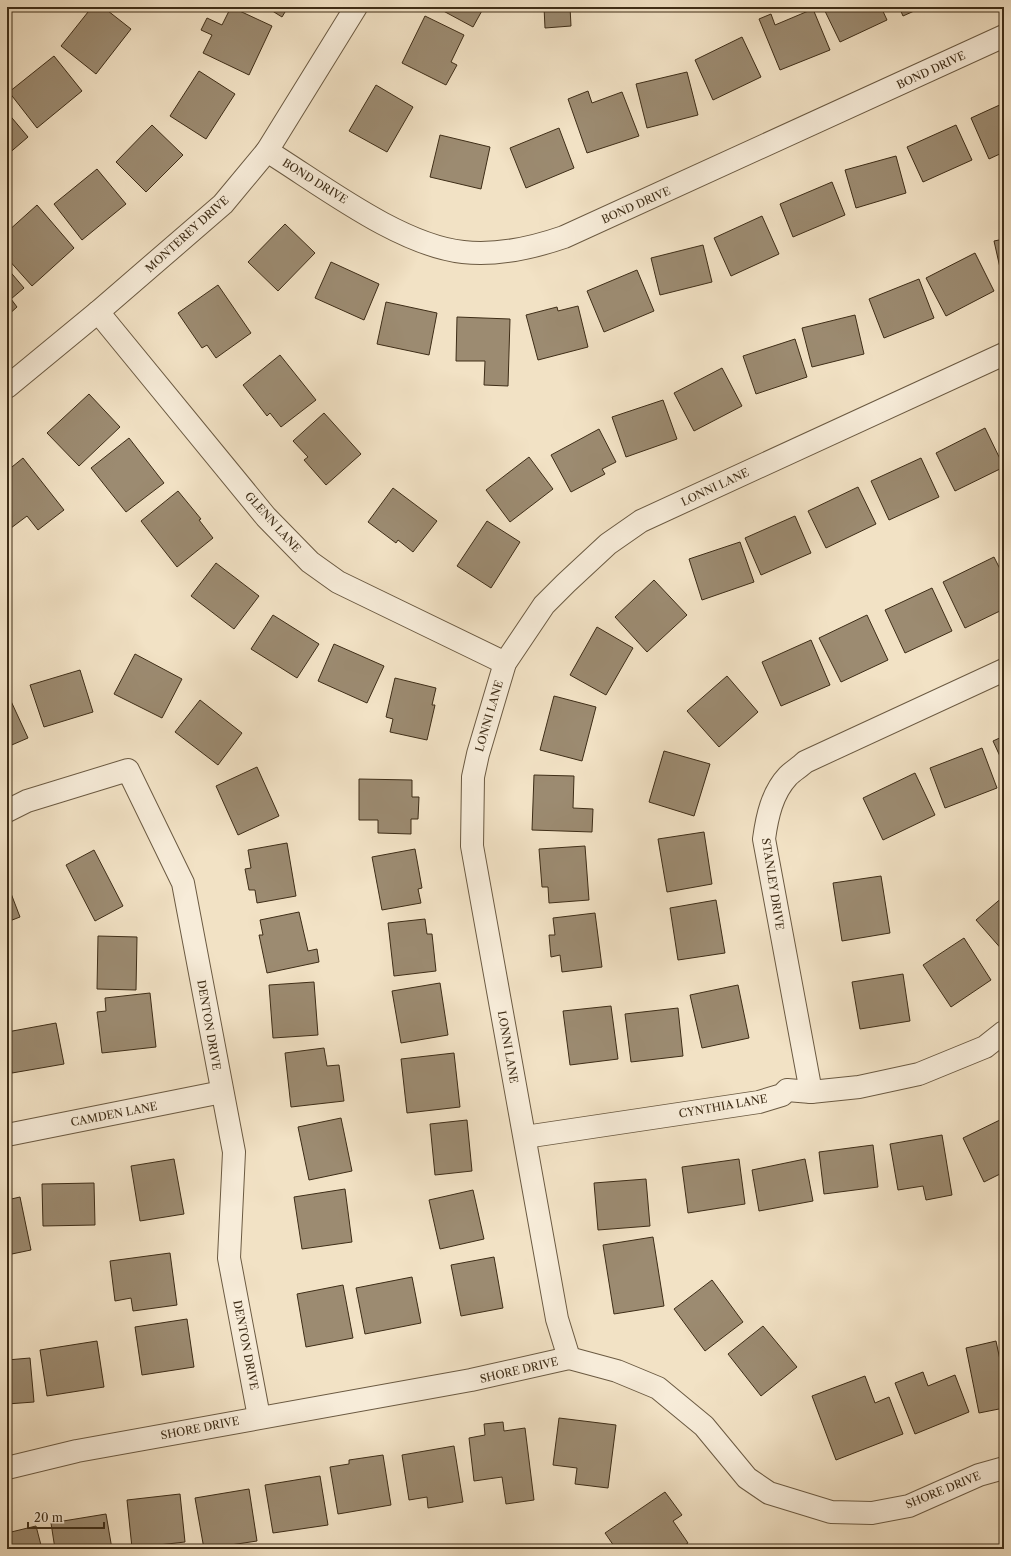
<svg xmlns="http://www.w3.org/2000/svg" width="1011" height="1556" viewBox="0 0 1011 1556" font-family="'Libre Caslon Text',serif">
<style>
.building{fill:#9c8b71;stroke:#3e2d17}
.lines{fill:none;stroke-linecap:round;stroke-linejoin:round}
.street-casing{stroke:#6b5a42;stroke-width:24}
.street{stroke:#f7ecd9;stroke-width:22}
.labels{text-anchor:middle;stroke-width:3;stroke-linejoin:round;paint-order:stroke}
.street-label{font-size:11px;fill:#3e2d17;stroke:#f7ecd9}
</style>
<rect width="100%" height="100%" fill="#f2e2c5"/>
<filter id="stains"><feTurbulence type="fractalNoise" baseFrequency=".005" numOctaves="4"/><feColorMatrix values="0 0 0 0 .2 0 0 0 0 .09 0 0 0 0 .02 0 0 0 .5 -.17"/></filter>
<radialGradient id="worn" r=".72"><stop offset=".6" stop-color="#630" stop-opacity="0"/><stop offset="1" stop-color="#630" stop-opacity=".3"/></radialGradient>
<g class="building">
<path d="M92,7H103L131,29L96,74L61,46Z"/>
<path d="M231,7L272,26L249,75L203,53L212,35L201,30L207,18L222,25Z"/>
<path d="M266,7H288L282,17Z"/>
<path d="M436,7H484L473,27Z"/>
<path d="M544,7H570L571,26L545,28Z"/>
<path d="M823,7H881L887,20L840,42Z"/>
<path d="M899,7H923L903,16Z"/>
<path d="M813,9L830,50L780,70L759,19L771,14L775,25Z"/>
<path d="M425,16L464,35L451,62L457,65L446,85L402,63Z"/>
<path d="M742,37L761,77L713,100L695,60Z"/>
<path d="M54,56L82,91L37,128L9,92Z"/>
<path d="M199,71L235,94L206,139L170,116Z"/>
<path d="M687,72L698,115L647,128L636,84Z"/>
<path d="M376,85L413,107L387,152L349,131Z"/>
<path d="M588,91L592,103L622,92L639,136L587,153L568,99Z"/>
<path d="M1004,103V152L989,159L971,118Z"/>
<path d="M7,112L28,137L7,155Z"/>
<path d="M152,125L183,155L146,192L116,162Z"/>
<path d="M956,125L972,160L923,182L907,147Z"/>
<path d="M559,128L574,168L526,188L510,148Z"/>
<path d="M440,135L490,147L481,189L430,177Z"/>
<path d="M896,156L906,193L856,208L845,170Z"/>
<path d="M97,169L126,204L82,240L54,204Z"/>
<path d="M832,182L845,215L793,237L780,204Z"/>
<path d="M37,205L74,248L32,286L7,258V232Z"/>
<path d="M762,216L779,254L731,276L714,238Z"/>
<path d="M285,224L315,253L278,291L248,262Z"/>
<path d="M1004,239V281H1003L994,241Z"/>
<path d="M703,245L712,282L660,295L651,258Z"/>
<path d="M975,253L994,291L946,316L926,278Z"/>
<path d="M331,262L379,284L364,320L315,298Z"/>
<path d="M7,268L24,288L11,299L17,307L7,316Z"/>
<path d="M637,270L654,311L604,332L587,291Z"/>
<path d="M919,279L934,318L884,338L869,299Z"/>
<path d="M218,285L251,333L216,358L207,345L202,348L178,313Z"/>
<path d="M386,302L437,313L429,355L377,344Z"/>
<path d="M578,306L588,347L538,360L526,315L557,307L558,311Z"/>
<path d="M855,315L864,354L812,367L802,328Z"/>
<path d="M457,317L510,319L508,386L484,385L485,361H456Z"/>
<path d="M795,339L807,377L756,394L743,356Z"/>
<path d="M280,355L316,400L281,427L270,413L267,416L243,385Z"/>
<path d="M722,368L742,406L694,431L674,393Z"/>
<path d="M89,394L120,427L79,466L47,433Z"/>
<path d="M663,400L677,439L626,457L612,417Z"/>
<path d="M324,413L361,454L326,485L304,460L308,457L293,441Z"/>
<path d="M985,428L1004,467L955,491L936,453Z"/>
<path d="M599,429L616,462L602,469L605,474L571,492L551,455Z"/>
<path d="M129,438L164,483L126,512L91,468Z"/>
<path d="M529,457L553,489L510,522L486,490Z"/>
<path d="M23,458L64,510L38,530L27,516L7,531V471Z"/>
<path d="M921,458L939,497L889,520L871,481Z"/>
<path d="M858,487L876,524L826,548L808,511Z"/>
<path d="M393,488L437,521L413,552L398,540L396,543L368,522Z"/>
<path d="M178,491L201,519L199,520L213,538L177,567L141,521Z"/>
<path d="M795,516L811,553L761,575L745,538Z"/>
<path d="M487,521L520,542L491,588L457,566Z"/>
<path d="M740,542L754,582L702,600L689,559Z"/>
<path d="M994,557L1004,577V609L965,628L943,582Z"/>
<path d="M216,563L259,596L234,629L191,596Z"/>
<path d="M654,580L687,615L647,652L615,617Z"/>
<path d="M932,588L952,631L905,653L885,610Z"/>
<path d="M273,615L319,644L297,678L251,649Z"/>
<path d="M867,615L888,660L841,682L819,638Z"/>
<path d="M597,627L633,648L606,695L570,675Z"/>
<path d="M811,640L830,685L781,706L762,662Z"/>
<path d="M334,644L384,666L367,703L318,681Z"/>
<path d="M135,654L182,679L162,718L114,694Z"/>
<path d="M80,670L93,712L44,727L30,685Z"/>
<path d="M727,676L758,712L719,747L687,711Z"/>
<path d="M395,678L436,688L432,705H435L427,740L390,732L393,719L386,717Z"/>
<path d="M554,696L596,707L582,761L540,750Z"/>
<path d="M10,699L28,738L7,747V701Z"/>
<path d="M200,700L242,733L218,765L175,732Z"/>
<path d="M1004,736V765L993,741Z"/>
<path d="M982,748L997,788L945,808L930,768Z"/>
<path d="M664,751L710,764L694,816L649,802Z"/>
<path d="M257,767L279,816L238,835L216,786Z"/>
<path d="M915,773L935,815L883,840L863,798Z"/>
<path d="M534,775L574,776L573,808L593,809L592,832L532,830Z"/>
<path d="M359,779L412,780V797H419L418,819H411V834L378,833V820H359Z"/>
<path d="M704,832L712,884L667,892L658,839Z"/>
<path d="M287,843L296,896L257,903L255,890H249L245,869L251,868L248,850Z"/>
<path d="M585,846L589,900L549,903L548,887H542L539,849Z"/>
<path d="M415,849L422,888L418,889L421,903L382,910L372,857Z"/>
<path d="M94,850L123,906L95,921L66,865Z"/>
<path d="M881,876L890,933L842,941L833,883Z"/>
<path d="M7,883L20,917L7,922Z"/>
<path d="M1004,896V952L976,920Z"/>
<path d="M716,900L725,953L678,960L670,908Z"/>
<path d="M299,912L308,951L317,949L319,962L267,973L259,935H263L260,920Z"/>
<path d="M595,913L602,967L562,972L560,955L551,957L549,935H555L553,918Z"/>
<path d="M425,919L427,934H432L436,971L394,976L388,923Z"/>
<path d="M98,936L137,937L136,990L97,989Z"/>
<path d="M964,938L991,980L951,1007L923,965Z"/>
<path d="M903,974L910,1021L860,1029L852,982Z"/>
<path d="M314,982L318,1035L273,1038L269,985Z"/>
<path d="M440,983L448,1035L401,1043L392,991Z"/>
<path d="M738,985L749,1038L702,1048L690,995Z"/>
<path d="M150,993L156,1047L102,1053L97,1012L106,1011L105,998Z"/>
<path d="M611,1006L618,1059L570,1065L563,1011Z"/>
<path d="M678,1008L683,1056L631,1062L625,1014Z"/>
<path d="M56,1023L64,1064L12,1073L7,1044V1032Z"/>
<path d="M324,1048L327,1066L339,1065L344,1101L291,1107L285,1053Z"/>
<path d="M454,1053L460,1107L407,1113L401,1059Z"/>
<path d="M341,1118L352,1171L309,1180L298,1127Z"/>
<path d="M1004,1118V1172L984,1182L963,1138Z"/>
<path d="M467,1120L472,1171L435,1175L430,1124Z"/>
<path d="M942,1135L952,1195L926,1200L923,1186L898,1190L890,1144Z"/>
<path d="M873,1145L878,1187L824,1194L819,1152Z"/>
<path d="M174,1159L184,1214L140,1221L131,1166Z"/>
<path d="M739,1159L745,1204L688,1213L682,1167Z"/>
<path d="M805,1159L813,1201L759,1211L752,1170Z"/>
<path d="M646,1179L650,1226L598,1230L594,1183Z"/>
<path d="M94,1183L95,1225L43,1226L42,1184Z"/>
<path d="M345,1189L352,1242L302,1249L294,1197Z"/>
<path d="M473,1190L484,1239L440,1249L429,1200Z"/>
<path d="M20,1197L31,1250L7,1255V1200Z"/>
<path d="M653,1237L664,1306L614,1314L603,1245Z"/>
<path d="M170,1253L177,1305L133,1311L131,1298L115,1301L110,1261Z"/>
<path d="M494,1257L503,1308L461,1316L451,1265Z"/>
<path d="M412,1277L421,1323L365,1334L356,1288Z"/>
<path d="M712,1280L743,1322L705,1351L674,1309Z"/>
<path d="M343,1285L353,1338L306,1347L297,1294Z"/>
<path d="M187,1319L194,1367L142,1375L135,1327Z"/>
<path d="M763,1326L797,1367L761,1396L728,1354Z"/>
<path d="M97,1341L104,1387L47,1396L40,1350Z"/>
<path d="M996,1341L1000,1360L1004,1359V1408L979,1413L966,1348Z"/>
<path d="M30,1358L34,1402L7,1404V1360Z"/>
<path d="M923,1372L928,1386L955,1375L969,1412L915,1434L895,1383Z"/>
<path d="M865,1376L875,1403L889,1397L903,1434L836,1460L812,1396Z"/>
<path d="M559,1418L616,1425L608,1488L575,1484L577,1468L553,1465Z"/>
<path d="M503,1422L504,1431L525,1428L534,1500L506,1504L502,1477L474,1481L469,1438L485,1435L484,1424Z"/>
<path d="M454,1446L463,1502L428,1508L427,1497L409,1500L402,1455Z"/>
<path d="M383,1455L391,1505L338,1514L330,1467L349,1464V1460Z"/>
<path d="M320,1476L328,1525L273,1533L265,1485Z"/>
<path d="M249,1489L257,1541L204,1549L195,1498Z"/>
<path d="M665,1492L682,1515L673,1521L688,1543L679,1549H626L625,1547L616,1549L605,1533Z"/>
<path d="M180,1494L185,1542L132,1548L127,1500Z"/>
<path d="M106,1514L112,1549H55L51,1523Z"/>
<path d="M36,1526L42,1549H7V1533Z"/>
</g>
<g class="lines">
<defs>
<g id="street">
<path d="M267,151C322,185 399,245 463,252C497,256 532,248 564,237L1004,36"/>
<path d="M98,312L266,517L310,562L338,582L505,663"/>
<path d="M7,387L98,312L223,204L267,151L356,7"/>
<path d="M7,811L27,801L128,770L183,883L234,1152L229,1258L259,1417"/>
<path d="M811,1092L764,839C767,817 772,793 788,776C793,771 800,767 805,762L1004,670"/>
<path d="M7,1135L222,1092"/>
<path d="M525,1137L759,1102L782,1095L787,1090L811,1092L859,1087L919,1074L985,1047L1004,1032"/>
<path d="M569,1358L557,1319L472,846L473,777L478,754L505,663L544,605L566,583L608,544L641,521L1004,354"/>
<path d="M7,1468L77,1451L471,1380L569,1358L617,1371L658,1388L704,1426L747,1478L769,1493L831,1512L872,1513L909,1506L979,1475L1004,1468"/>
</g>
</defs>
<use href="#street" class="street-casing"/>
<use href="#street" class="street"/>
</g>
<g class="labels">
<g class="street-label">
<text transform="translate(931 70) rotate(-25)" y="4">BOND DRIVE</text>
<text transform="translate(315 181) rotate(32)" y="4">BOND DRIVE</text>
<text transform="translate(636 205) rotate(-24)" y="4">BOND DRIVE</text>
<text transform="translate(187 234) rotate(-42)" y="4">MONTEREY DRIVE</text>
<text transform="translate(715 487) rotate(-25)" y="4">LONNI LANE</text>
<text transform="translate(273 522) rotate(48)" y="4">GLENN LANE</text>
<text transform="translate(489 716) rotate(-74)" y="4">LONNI LANE</text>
<text transform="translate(773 884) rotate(81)" y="4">STANLEY DRIVE</text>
<text transform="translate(209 1025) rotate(80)" y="4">DENTON DRIVE</text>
<text transform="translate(508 1047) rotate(80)" y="4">LONNI LANE</text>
<text transform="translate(723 1106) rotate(-10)" y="4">CYNTHIA LANE</text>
<text transform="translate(114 1114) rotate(-11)" y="4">CAMDEN LANE</text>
<text transform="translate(246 1345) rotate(79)" y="4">DENTON DRIVE</text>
<text transform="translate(519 1370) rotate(-13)" y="4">SHORE DRIVE</text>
<text transform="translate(200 1428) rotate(-11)" y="4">SHORE DRIVE</text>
<text transform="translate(943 1490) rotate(-22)" y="4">SHORE DRIVE</text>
</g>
</g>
<rect width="1011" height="1556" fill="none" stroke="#f2e2c5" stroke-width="24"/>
<rect x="8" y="8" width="995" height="1540" fill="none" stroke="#3e2d17" stroke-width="2"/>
<rect x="12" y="12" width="987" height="1532" fill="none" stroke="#3e2d17"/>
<path d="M28 1522v6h76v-6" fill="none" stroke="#3e2d17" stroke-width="2"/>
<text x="34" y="1522" font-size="12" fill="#3e2d17" stroke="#f7ecd9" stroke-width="3" paint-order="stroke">20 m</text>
<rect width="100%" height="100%" filter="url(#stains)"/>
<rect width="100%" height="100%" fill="url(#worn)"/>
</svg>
